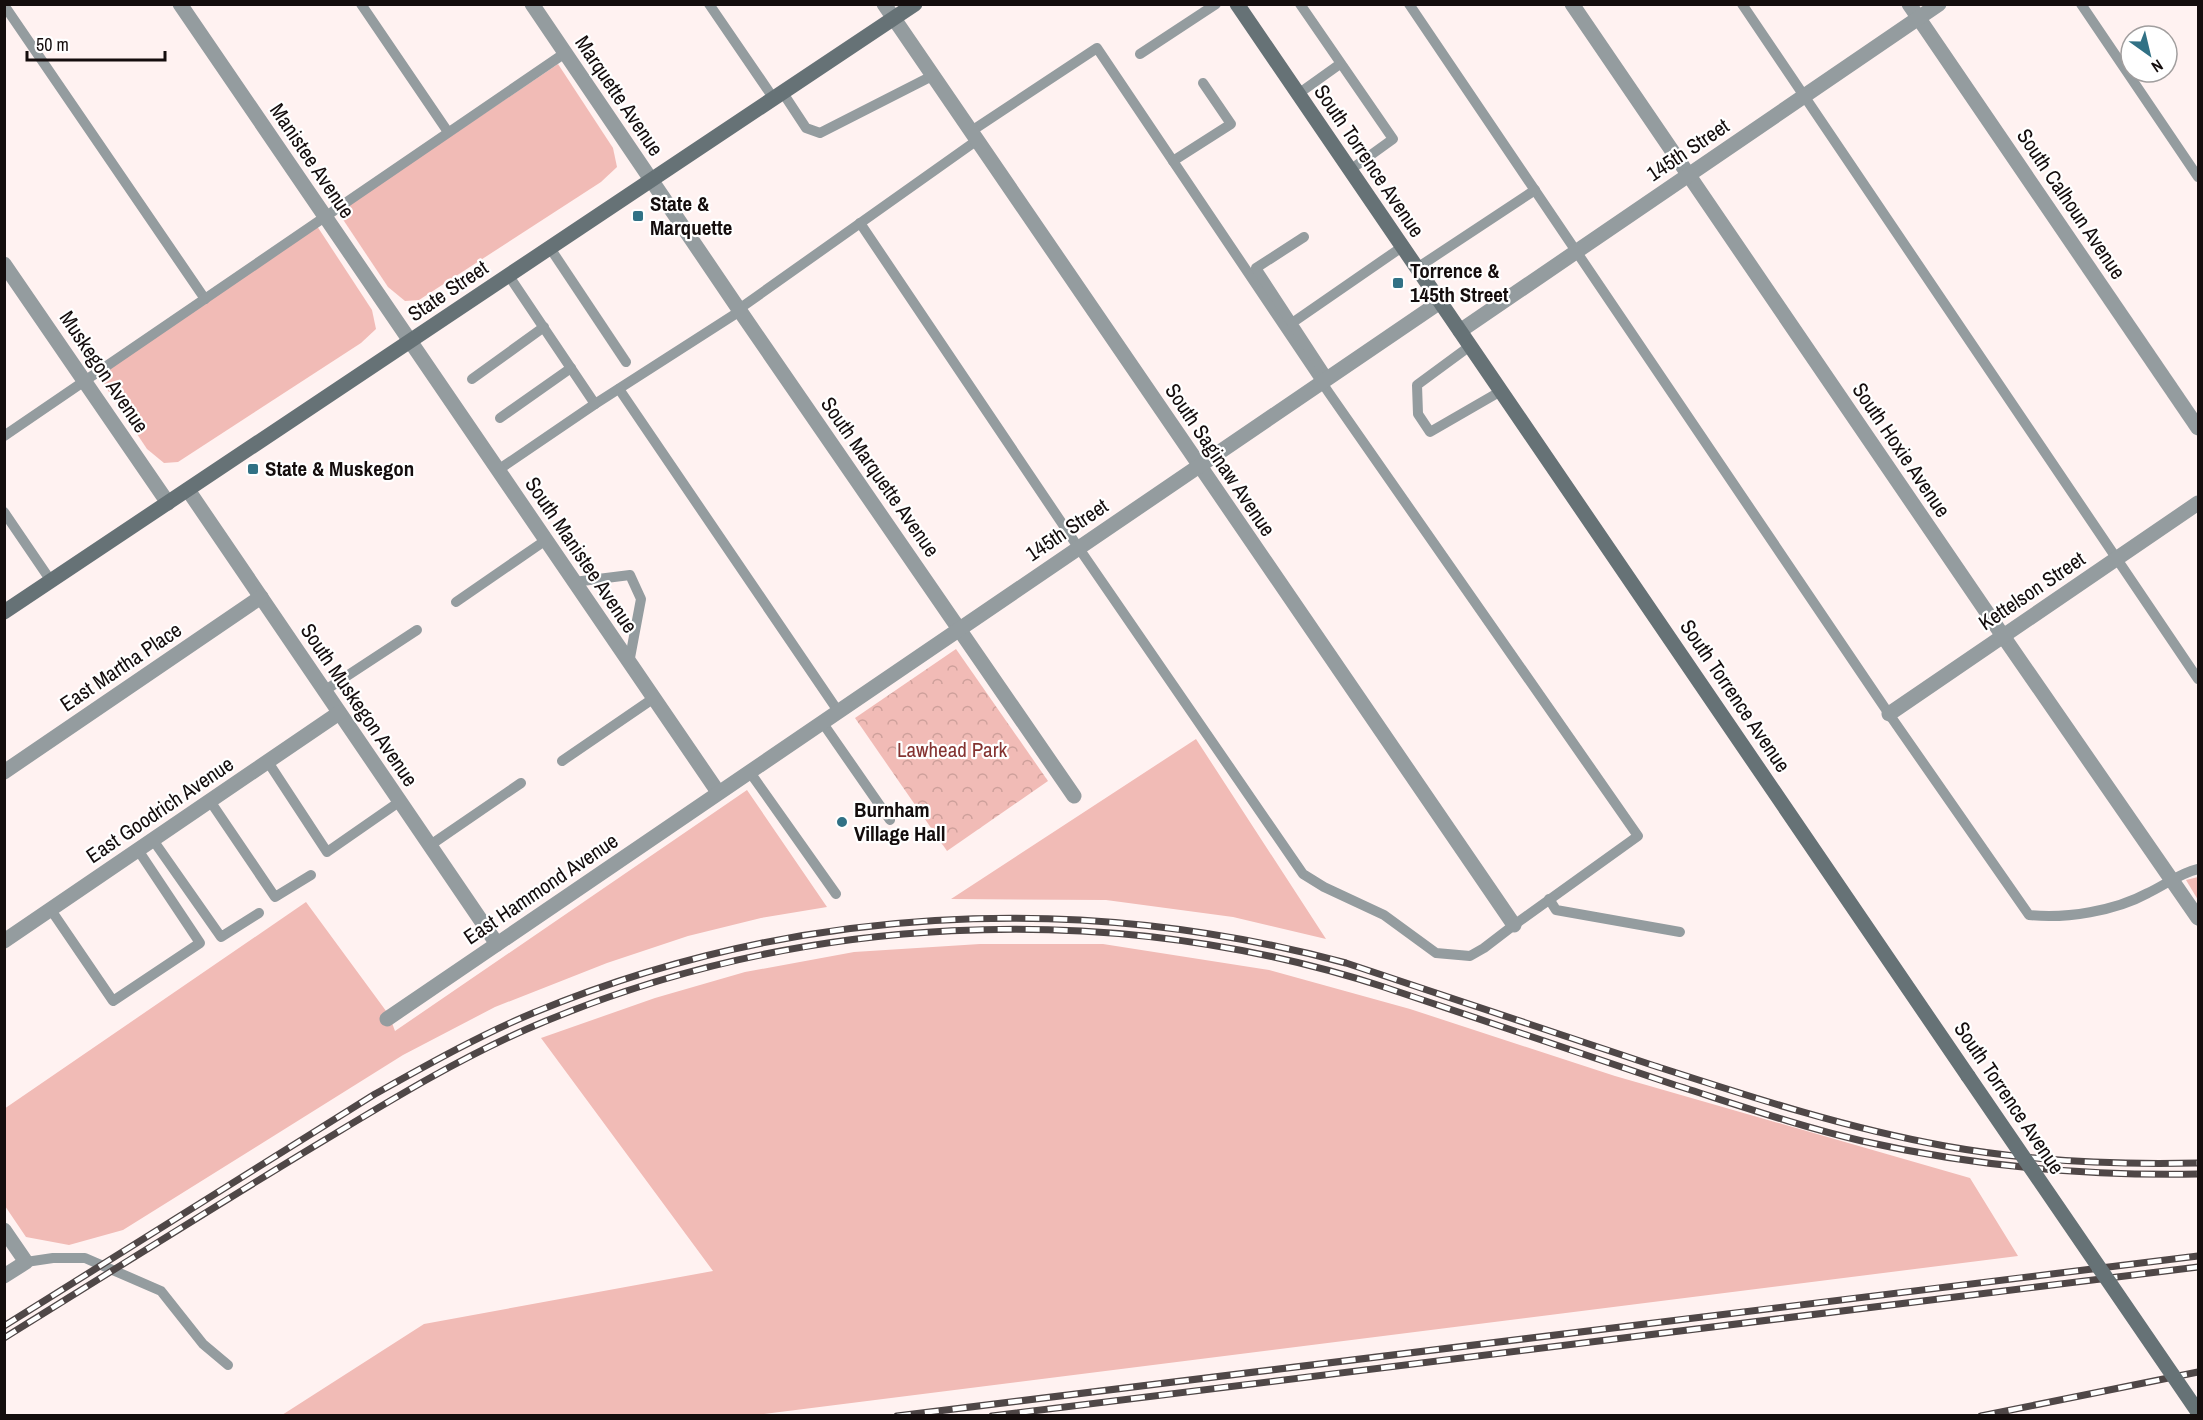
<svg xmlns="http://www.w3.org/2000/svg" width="2203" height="1420" viewBox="0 0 2203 1420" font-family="'Archivo Narrow',sans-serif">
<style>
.grass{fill:#f1bbb6}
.forest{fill:url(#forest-crowns)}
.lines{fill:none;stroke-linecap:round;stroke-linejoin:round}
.lane{stroke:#949c9f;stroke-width:10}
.street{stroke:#949c9f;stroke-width:15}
.secondary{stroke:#667276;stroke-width:15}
.rail-casing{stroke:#4f4747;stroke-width:7}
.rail{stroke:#fff;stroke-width:4.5;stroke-dasharray:14;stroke-linecap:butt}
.secondary-bridge{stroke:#667276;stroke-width:15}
.poi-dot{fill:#317185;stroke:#fff;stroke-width:2}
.labels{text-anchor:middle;stroke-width:4.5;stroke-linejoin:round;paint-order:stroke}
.street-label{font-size:21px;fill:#140d0d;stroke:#fff}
.poi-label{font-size:21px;font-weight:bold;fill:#140d0d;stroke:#fff;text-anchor:start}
.park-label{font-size:21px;fill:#843331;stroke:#fff}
</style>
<defs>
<pattern id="forest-crowns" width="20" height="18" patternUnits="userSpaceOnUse" patternTransform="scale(1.5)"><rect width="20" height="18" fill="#f1bbb6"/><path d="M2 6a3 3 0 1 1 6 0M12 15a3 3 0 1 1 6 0" fill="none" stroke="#cea09b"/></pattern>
</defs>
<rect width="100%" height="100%" fill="#fff2f1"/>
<g class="grass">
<path d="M558,64L613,148L617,167L601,182L419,300L405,301L388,287L338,212Z"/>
<path d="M317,226L372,310L376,329L361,343L178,462L164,463L147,449L97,374Z"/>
<path d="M1196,739L1326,939L1233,917L1106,900L951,899Z"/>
<path d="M747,790L827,907L761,918L688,936L607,963L495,1007L403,1055L123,1230L69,1245L26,1237L5,1206L4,1109L306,902L389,1015L395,1031Z"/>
<path d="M2198,877V900L2186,880Z"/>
<path d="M980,944H1103L1269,970L1410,1009L1615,1076L1970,1178L2018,1256L757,1415H282L424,1324L713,1271L541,1038L655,998L745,972L854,952Z"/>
</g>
<path class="forest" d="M956,649L1048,781L947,851L855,718Z"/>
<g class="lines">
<g class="lane">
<path d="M361,4L448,132"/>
<path d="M709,4L774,99"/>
<path d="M1300,4L1393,139L1350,170"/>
<path d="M1409,4L1889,714L2029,915C2066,919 2115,911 2148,893C2165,885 2180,873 2198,869"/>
<path d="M1742,4L2198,679"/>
<path d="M2081,4L2198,177"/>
<path d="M4,5L205,299"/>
<path d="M1140,54L1216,4"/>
<path d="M783,93L806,128L820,133L932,76"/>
<path d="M1298,94L1340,64"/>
<path d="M1173,161L1231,124L1203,83"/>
<path d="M860,223L1078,547L1303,874L1324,887L1384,915L1436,953L1470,956L1484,948L1514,925L1638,836L1329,393L1097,48L970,132"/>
<path d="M550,248L626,362"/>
<path d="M1417,268L1535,190"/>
<path d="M739,309L976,141"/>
<path d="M1292,323L1256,268L1304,237"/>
<path d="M1470,346L1417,385L1418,414L1430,432L1501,391"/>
<path d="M1328,378L1292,323L1402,247"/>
<path d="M472,379L544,327"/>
<path d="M619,389L838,711"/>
<path d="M595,404L740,311"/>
<path d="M500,418L571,368"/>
<path d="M4,436L565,53"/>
<path d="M498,470L595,404L509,276"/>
<path d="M4,512L51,581"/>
<path d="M574,582L630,575L641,599L629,663"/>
<path d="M456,602L546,540"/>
<path d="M324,691L417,630"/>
<path d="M822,722L890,820"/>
<path d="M562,761L654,698"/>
<path d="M268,762L327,852L399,802"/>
<path d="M749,771L836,894"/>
<path d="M210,801L275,897L311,875"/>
<path d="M153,840L221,937L259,913"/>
<path d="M429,846L521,783"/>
<path d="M1549,899L1556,910L1680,932"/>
<path d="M51,910L113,1001L200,943L138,850"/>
<path d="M26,1262L53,1258H85L161,1291L203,1344L228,1365"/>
</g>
<g class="street">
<path d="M180,4L718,792"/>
<path d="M532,4L740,311L1074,796"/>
<path d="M884,4L1514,925"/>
<path d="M1572,4L2003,636L2198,918"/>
<path d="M1909,4L2198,428"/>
<path d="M4,264L168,503"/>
<path d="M1460,331L1939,4"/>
<path d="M188,490L497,944"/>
<path d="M1889,714L2198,503"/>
<path d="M4,772L261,597"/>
<path d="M4,941L339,713"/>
<path d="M387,1019L1440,302"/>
<path d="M4,1230L26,1262L4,1276"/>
</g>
<g class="secondary">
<path d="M1237,4L1968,1076"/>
<path d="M4,612L915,4"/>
</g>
<defs>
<g id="rail">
<path d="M4,1326L375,1094C427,1065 478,1036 533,1013C792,906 1075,890 1346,963C1448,997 1550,1031 1652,1065C1748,1096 1845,1128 1945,1146C2028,1161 2114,1165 2198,1163"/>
<path d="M4,1338C107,1274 209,1210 313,1147C383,1105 452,1062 527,1029C794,913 1107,897 1384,987C1480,1019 1576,1052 1672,1084C1735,1104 1798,1126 1862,1141C1972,1166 2086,1176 2198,1174"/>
<path d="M897,1416L2198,1256"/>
<path d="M992,1416L2198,1267"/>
<path d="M1981,1416L2198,1372"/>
</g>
</defs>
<use href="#rail" class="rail-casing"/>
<use href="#rail" class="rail"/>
<path class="secondary-bridge" d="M1968,1076L2198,1412"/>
</g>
<g class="poi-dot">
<rect x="632" y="210" width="12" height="12" rx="3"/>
<rect x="1392" y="277" width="12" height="12" rx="3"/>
<rect x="247" y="463" width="12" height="12" rx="3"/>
<circle cx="842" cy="822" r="6"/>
</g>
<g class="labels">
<g class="street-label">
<text transform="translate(619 96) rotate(56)" y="7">Marquette Avenue</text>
<text transform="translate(1688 150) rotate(-34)" y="7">145th Street</text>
<text transform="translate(312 161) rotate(56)" y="7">Manistee Avenue</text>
<text transform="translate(1369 161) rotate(56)" y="7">South Torrence Avenue</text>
<text transform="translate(2071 204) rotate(56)" y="7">South Calhoun Avenue</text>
<text transform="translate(448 291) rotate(-34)" y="7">State Street</text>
<text transform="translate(104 372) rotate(56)" y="7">Muskegon Avenue</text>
<text transform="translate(1901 450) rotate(56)" y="7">South Hoxie Avenue</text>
<text transform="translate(1220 460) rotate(56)" y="7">South Saginaw Avenue</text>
<text transform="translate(880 477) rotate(55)" y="7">South Marquette Avenue</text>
<text transform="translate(1067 530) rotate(-34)" y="7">145th Street</text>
<text transform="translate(581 555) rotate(56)" y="7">South Manistee Avenue</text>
<text transform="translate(2032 591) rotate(-34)" y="7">Kettelson Street</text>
<text transform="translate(121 667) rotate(-34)" y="7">East Martha Place</text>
<text transform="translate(1735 696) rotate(56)" y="7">South Torrence Avenue</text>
<text transform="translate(359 705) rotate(56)" y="7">South Muskegon Avenue</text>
<text transform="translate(160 810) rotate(-34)" y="7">East Goodrich Avenue</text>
<text transform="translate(541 889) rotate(-34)" y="7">East Hammond Avenue</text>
<text transform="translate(2009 1098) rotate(56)" y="7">South Torrence Avenue</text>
</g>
<g class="poi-label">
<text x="650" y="211">State &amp;<tspan x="650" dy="24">Marquette</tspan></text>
<text x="1410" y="278">Torrence &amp;<tspan x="1410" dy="24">145th Street</tspan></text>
<text x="265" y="476">State &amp; Muskegon</text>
<text x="854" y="817">Burnham<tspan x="854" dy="24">Village Hall</tspan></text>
</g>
<g class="park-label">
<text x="952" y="757">Lawhead Park</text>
</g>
</g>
<rect width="2203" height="1420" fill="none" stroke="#140d0d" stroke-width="12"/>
<g transform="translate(2149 54) rotate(146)"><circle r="28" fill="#ffffff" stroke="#a19e9e" stroke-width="1.5"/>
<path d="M0-4.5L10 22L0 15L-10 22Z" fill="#317185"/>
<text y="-9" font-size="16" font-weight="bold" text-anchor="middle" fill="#140d0d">N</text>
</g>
<path d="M27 51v9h138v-9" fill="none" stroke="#140d0d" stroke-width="3"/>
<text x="36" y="51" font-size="18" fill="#140d0d" stroke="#ffffff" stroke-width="4.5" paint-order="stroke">50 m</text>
</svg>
